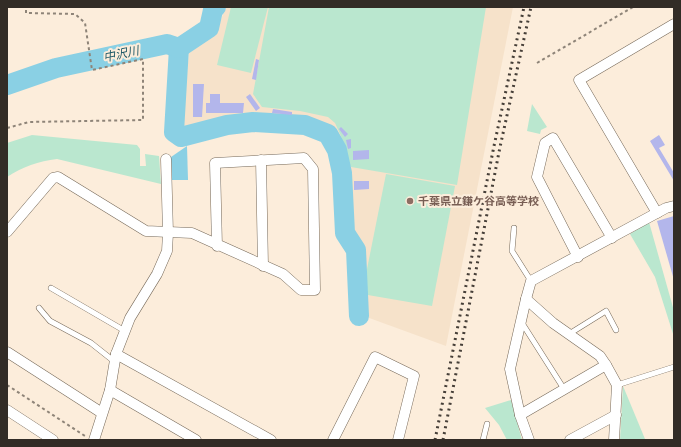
<svg xmlns="http://www.w3.org/2000/svg" width="681" height="447" viewBox="0 0 681 447" font-family="'Archivo Narrow','Noto Sans JP',sans-serif">
<style>
.built{fill:#f6e2ca}
.green{fill:#bae7cf}
.water{fill:#8ad0e4}
.lines{fill:none;stroke-linecap:round;stroke-linejoin:round}
.river{stroke:#8ad0e4;stroke-width:20}
.building{fill:#b3b6eb}
.service-casing{stroke:#776a5a;stroke-width:6}
.minor-casing{stroke:#776a5a;stroke-width:11}
.path{stroke:#8e8478;stroke-width:2;stroke-dasharray:3 3;stroke-linecap:butt}
.service{stroke:#fff;stroke-width:5}
.minor{stroke:#fff;stroke-width:10}
.rail{stroke:#463f38;stroke-width:3;stroke-dasharray:2 4;stroke-linecap:butt}
.education-dot{fill:#8d6e63;stroke:#fceddb;stroke-width:1.5}
.labels{text-anchor:middle;stroke-width:4;stroke-linejoin:round;paint-order:stroke}
.education-label{font-size:11px;font-weight:bold;fill:#785e54;stroke:#fceddb;text-anchor:start}
.water-label{font-size:12px;font-style:italic;fill:#1f5967;stroke:#fceddb}
</style>
<rect width="100%" height="100%" fill="#fceddb"/>
<path class="built" d="M226,7H513L446,346L361,315L358,303L359,249L347,231L344,172L339,150L330,139L295,129H226L185,139L183,117L189,53L215,34Z"/>
<g class="green">
<path d="M231,7H268L251,73L217,65Z"/>
<path d="M269,7H486L457,185L351,167L346,160L341,136L335,123L328,117L300,111L262,107L253,94Z"/>
<path d="M532,104L547,127L541,130L540,134L527,131Z"/>
<path d="M32,135L137,145L140,149V166H146L145,154L159,156L161,184L57,159C39,161 22,167 7,177V143Z"/>
<path d="M386,174L455,186L432,306L362,294Z"/>
<path d="M649,222L674,311V337L655,277L630,234Z"/>
<path d="M623,386L645,439L620,440Z"/>
<path d="M511,400L522,440H507L499,425L485,408Z"/>
</g>
<path class="water" d="M187,146L188,180H172L171,157Z"/>
<g class="lines">
<g class="river">
<path d="M179,48L174,132L181,137L227,125L253,122L305,125L328,134L337,150L342,173L345,233L356,250L359,316"/>
<path d="M7,85L56,68L167,44L179,48L209,28L213,10L216,7"/>
</g>
</g>
<g class="building">
<path d="M256,59L259,60L256,80L252,79Z"/>
<path d="M193,84H204L202,117H193Z"/>
<path d="M210,94H220V103H244L243,113H206V103H210Z"/>
<path d="M250,94L260,108L256,111L246,97Z"/>
<path d="M273,109L292,112V115L272,113Z"/>
<path d="M341,127L348,134L345,137L339,129Z"/>
<path d="M659,135L665,145L659,148L674,173V181L650,141Z"/>
<path d="M351,139V148L348,149L346,140Z"/>
<path d="M369,150V159L353,160V151Z"/>
<path d="M354,181H369V189L354,190Z"/>
<path d="M674,216V280L657,221Z"/>
</g>
<g class="lines">
<defs>
<g id="service">
<path d="M514,228L512,251L531,281"/>
<path d="M51,288L125,331"/>
<path d="M39,308L50,321L91,343L115,362"/>
<path d="M522,323L564,389"/>
<path d="M569,334L606,311L616,330"/>
<path d="M617,385L674,367"/>
<path d="M483,440L487,424"/>
</g>
<g id="minor">
<path d="M261,160L263,266"/>
<path d="M657,213L579,80L674,24"/>
<path d="M7,232L53,178L58,177L146,231L192,233L283,274L301,290H315L313,169L304,158L215,163L217,246"/>
<path d="M578,257L537,177L545,143L553,138L612,238"/>
<path d="M526,299L531,281L666,208L674,206"/>
<path d="M7,352L102,413"/>
<path d="M116,354L271,440"/>
<path d="M110,390L196,440"/>
<path d="M7,410L53,440"/>
<path d="M520,415L606,365"/>
<path d="M94,440L110,390L116,354L130,318L157,274L167,251L168,233L166,159"/>
<path d="M333,440L375,357L414,376L398,440"/>
<path d="M529,440L520,415L510,369L526,299L553,323L600,356L606,365L617,385L614,440"/>
<path d="M570,440L616,415"/>
</g>
</defs>
<use href="#service" class="service-casing"/>
<use href="#minor" class="minor-casing"/>
<g class="path">
<path d="M537,63L633,7"/>
<path d="M7,128L29,122L143,120V59L92,70L85,23L75,14L26,13V7"/>
<path d="M7,385L85,436"/>
</g>
<use href="#service" class="service"/>
<use href="#minor" class="minor"/>
<g class="rail">
<path d="M435,440L494,146L524,7"/>
<path d="M443,440L500,147L531,7"/>
</g>
</g>
<circle class="education-dot" cx="410" cy="201" r="4"/>
<g class="labels">
<g class="education-label">
<text x="418" y="205">千葉県立鎌ケ谷高等学校</text>
</g>
<g class="water-label">
<text transform="translate(121 54) rotate(-12)" y="4">中沢川</text>
</g>
</g>
<rect width="681" height="447" fill="none" stroke="#322c26" stroke-width="16"/>
</svg>
